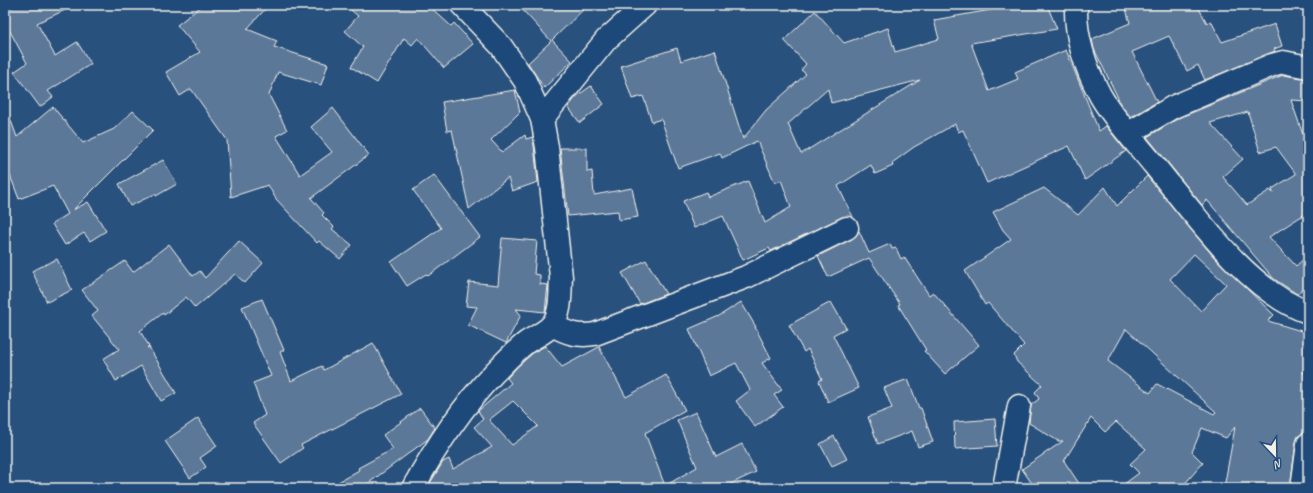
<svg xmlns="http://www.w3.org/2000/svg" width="1313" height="493" viewBox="0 0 1313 493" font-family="Caveat,sans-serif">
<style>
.building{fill:#5b7899;stroke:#f4f1e8;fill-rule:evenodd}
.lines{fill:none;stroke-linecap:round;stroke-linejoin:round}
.minor-casing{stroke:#f4f1e8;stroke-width:25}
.minor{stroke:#1f4a7a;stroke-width:22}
</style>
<rect width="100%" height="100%" fill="#28517e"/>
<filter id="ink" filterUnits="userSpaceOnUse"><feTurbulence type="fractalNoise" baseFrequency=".025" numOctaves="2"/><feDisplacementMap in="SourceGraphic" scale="8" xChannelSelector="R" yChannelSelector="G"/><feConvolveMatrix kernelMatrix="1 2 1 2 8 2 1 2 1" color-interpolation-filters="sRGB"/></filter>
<g filter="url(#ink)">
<g class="building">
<path d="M18,5H76L37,23L55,56L77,42L91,64L48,91L53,97L40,107L14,72L27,63L5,22V10Z"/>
<path d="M203,5H269L247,29L277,41L274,47L328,64L321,85L278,72L269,95L287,130L276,136L300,175L332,152L311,127L333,108L369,155L311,198L324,213L322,215L334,227L332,229L352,245L340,259L319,241L317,243L276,199L268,185L231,197L227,140L191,89L180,96L166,72L200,52L177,25Z"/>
<path d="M345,5H428L451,26L454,23L473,44L444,68L418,38L412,45L404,38L377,83L351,67L363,47L345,31L358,16Z"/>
<path d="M518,5H588L552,40L572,61L544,88L528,63L551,41Z"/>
<path d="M1019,5H1047L1057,29L971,43L989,91L1018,79L1015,72L1066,50L1099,131L1106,126L1126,151L1085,180L1069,146L987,183L963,130L958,132L955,124L914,147L892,163L893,166L875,174L871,165L838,186L853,217H842L771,251L769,248L743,260L723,216L694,228L683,201L706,192L708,197L748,181L765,223L791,207L781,180L775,183L757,141L722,158L720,153L678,168L661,119L652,122L643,96L632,99L621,66L677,48L681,61L715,50L743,139L766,110L806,74L801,70L806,64L784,40L815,11L844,43L888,28L895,52L939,39L934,20ZM920,80L801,154L788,124L828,89L831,103Z"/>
<path d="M1139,5H1197L1207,23L1211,21L1222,42L1275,24L1282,46L1274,49L1275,51L1205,80L1198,65L1187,71L1169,36L1132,52L1157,102L1131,117L1123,108L1094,49L1092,39L1130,23L1126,9Z"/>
<path d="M1283,75L1308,79V101L1291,100L1308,149V212L1269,237L1296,266L1308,255V284L1297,294L1274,279L1207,200L1202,205L1147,137L1179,118ZM1248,112L1260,152L1276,147L1296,174L1272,189L1273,193L1270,190L1247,205L1223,177L1243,159L1210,123Z"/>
<path d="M591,86L604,104L580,123L568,107L577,96Z"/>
<path d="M515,90L520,112L491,140L502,152L525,135L526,139L533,137L538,182L512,191L508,178L469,209L452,130L447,131L442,102Z"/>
<path d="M53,107L83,143L114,129L133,111L153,130L73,210L88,202L106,231L90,241L84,233L65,245L52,224L68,214L53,186L19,199L5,162V110H7L17,137Z"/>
<path d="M560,148H587V172L592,171L594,195L632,188L638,217L619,220L618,211L568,216Z"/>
<path d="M163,160L177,184L156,196L155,194L130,206L119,184Z"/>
<path d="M434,175L480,237L428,276L426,274L407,286L391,262L441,228L413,190Z"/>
<path d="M1147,176L1214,257L1274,315L1268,321L1308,333V357L1303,373L1308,374V432L1298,436L1296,442L1290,488H1224L1235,427L1226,438L1202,428L1192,452L1203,463L1181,488H1119L1139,473L1130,464L1146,449L1116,422L1105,432L1091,418L1064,461L1082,488H1035L1022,469L1063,441H1058L1029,423L1031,405L1039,399L1035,392L1042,385L1017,362L1014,355L1024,345L988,303L985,305L965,271L1011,239L1003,230L993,212L1044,188L1078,215L1105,187L1117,206ZM1194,254L1226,284L1201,311L1170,279ZM1126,329L1216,412L1214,414L1157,384L1150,393L1108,361Z"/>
<path d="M859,231L869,253L890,244L892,249L896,248L901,259L904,257L929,295L933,292L979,345L945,374L924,351L926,350L898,305L900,304L869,258L828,277L818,256L852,239Z"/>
<path d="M502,238L537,241L534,274L540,275V284L548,285L545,312L516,309L521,315L506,343L468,325L477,307L466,306L469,282L498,285Z"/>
<path d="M239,241L263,263L245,283L235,274L195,308L186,297L164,315L163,313L140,331L149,346L147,348L149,347L176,393L161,401L141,366L116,381L103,359L119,349L92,316L98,311L82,290L125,261L133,272L169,244L193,276L200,271L205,278Z"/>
<path d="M57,259L72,290L47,302L32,271Z"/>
<path d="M646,260L666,294L640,304L622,273Z"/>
<path d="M262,299L284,350L280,352L291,381L322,366L324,370L373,343L401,394L301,445L303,448L281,463L253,423L265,415L253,383L271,376L242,307Z"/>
<path d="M741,302L756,327H755L771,358L762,363L782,390L774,395L783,407L755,427L736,401L750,390L736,363L709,376L689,329L719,316Z"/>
<path d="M831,302L846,328L833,335L859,388L828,402L819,381L822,379L808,349L804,352L789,325Z"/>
<path d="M545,346L562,367L599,347L626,397L666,375L685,410L645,433L665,486L697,467L677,420L696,412L716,457L742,444L756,472L722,488H427L443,462L449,459L453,469L492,447L474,427L483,419L478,411L511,383L507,378L518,366L534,352ZM513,401L538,426L512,445L489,420Z"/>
<path d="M908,379L919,408H921L933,442L918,447L912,431L878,444L868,417L892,408L884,388Z"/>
<path d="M420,408L435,428L428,439L362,488H328L359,470L358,468L393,449L383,435Z"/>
<path d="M198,418L217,446L200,458L206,467L190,478L165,441Z"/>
<path d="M995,419L997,446L955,449L954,422Z"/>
<path d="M834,436L847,459L832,466L820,444Z"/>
</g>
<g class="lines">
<defs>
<g id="minor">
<path d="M1076,5C1075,37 1085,67 1100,95C1112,117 1138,145 1154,165C1193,212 1249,293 1308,312"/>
<path d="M542,119L606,40L645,5"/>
<path d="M1129,133L1173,107L1272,65L1283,62L1308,67"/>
<path d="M552,325C567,333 577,337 595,334L746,277L847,228"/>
<path d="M413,488C435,448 462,407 494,373C504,363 515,351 527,342C535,337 546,332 552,325C562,313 560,291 561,277L547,147L542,119L525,81L501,46L462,5"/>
<path d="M1004,488L1019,406"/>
<path d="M1302,488L1308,444"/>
</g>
</defs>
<use href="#minor" class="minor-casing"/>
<use href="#minor" class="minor"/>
</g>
</g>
<rect width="1313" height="493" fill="none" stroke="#1f4a7a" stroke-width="20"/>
<rect x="10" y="10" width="1293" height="473" fill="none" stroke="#f4f1e8" stroke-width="1.5" filter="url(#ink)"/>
<g transform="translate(1275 455) rotate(158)" stroke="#1f4a7a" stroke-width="3" paint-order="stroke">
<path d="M0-3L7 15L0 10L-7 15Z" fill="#f4f1e8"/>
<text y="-6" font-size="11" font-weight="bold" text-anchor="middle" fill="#f4f1e8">N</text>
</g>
</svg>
